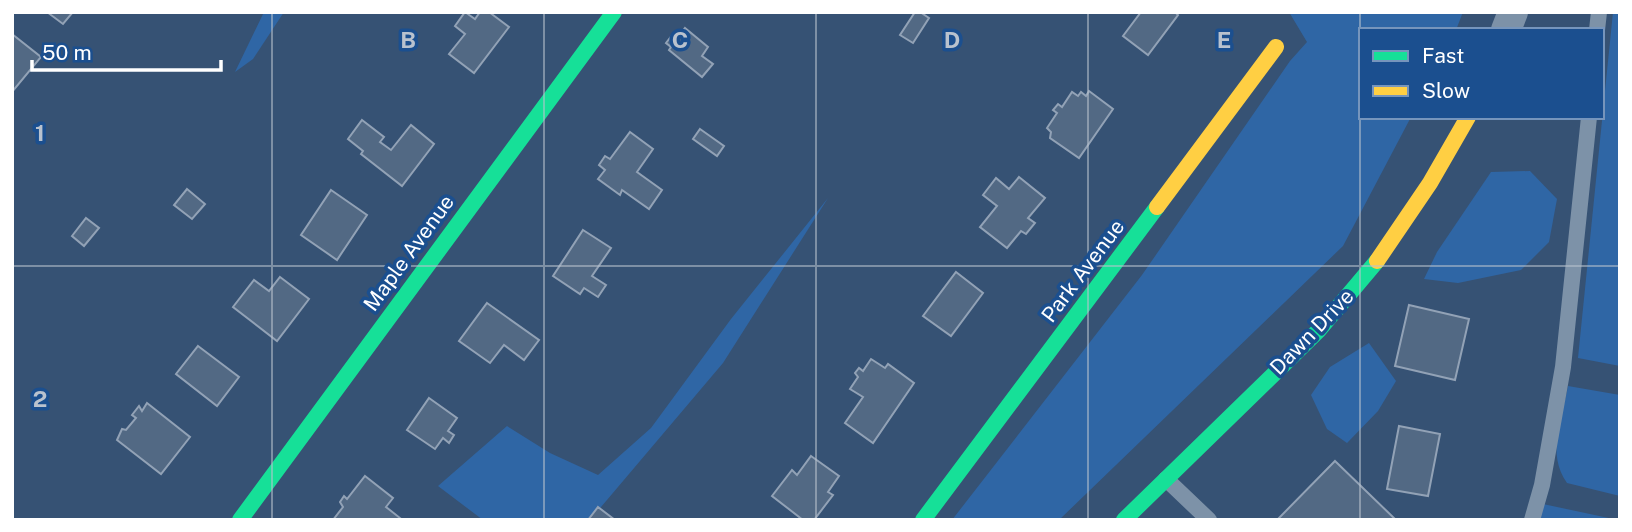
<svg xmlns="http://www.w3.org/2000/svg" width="1632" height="532" viewBox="0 0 1632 532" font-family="'Public Sans',sans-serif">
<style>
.green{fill:#2f66a5}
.building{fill:#526984;stroke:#92a2b6;stroke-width:2}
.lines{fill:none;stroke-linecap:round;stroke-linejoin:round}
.lane{stroke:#7d92a8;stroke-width:16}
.street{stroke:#7d92a8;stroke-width:30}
.fast{stroke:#16e098;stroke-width:16}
.slow{stroke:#ffcf43;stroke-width:16}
.grid{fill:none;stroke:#b9c2ce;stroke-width:2;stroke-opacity:0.55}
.labels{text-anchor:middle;stroke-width:7;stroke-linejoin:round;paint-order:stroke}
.street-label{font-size:21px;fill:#fff;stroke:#1b4f8f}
.grid-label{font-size:23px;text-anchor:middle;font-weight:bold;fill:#b9c2ce;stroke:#1b4f8f;stroke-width:7;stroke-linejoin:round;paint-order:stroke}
</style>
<rect width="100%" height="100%" fill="#365274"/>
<g class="green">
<path d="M264,12H284L253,59L235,72Z"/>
<path d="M1289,12H1463L1456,30H1361V117H1411L1343,246L1059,520H952L1142,275L1290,61L1307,42Z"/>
<path d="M1613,12H1620V366L1578,358Z"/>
<path d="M1530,171L1557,199L1549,242L1521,270L1458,283L1424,279L1437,252L1491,172Z"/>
<path d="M828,198L723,363L590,520H483L438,486L507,426L550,453L598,475L651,428L731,319Z"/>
<path d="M1369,343L1396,381L1378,411L1347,443L1327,429L1311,395L1330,367Z"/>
<path d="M1568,386L1620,395V496L1567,483C1546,453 1562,419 1568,386Z"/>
<path d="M1543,504L1618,520H1539Z"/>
</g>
<g class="building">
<path d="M47,12H73L63,24Z"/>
<path d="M465,12L475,19L480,12H489L509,27L474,73L449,54L465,34L455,26Z"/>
<path d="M915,12H920L929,18L913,43L900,35Z"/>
<path d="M1141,12H1175L1178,15L1148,55L1123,36Z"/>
<path d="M685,28L708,47L702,56L713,64L702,77L669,50L671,47L666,43L673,34L677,38Z"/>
<path d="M12,34L41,57L12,92Z"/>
<path d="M1089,91L1113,109L1079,158L1050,138L1051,132L1047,128L1057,113L1053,110L1058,104L1062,107L1072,92L1078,96L1081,92L1086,96Z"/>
<path d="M362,120L384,137L380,142L391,150L411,125L434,144L402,186L361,154L363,151L348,139Z"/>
<path d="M700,129L724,146L717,156L693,139Z"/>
<path d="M630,132L653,149L637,172L662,190L649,209L622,190L620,195L598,179L605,170L599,165L605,156L610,159Z"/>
<path d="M1019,177L1045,198L1028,218L1035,223L1026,234L1021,231L1007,248L980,227L997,206L983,195L996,178L1009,189Z"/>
<path d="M187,189L205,204L192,219L174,205Z"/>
<path d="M331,190L367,215L337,260L301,235Z"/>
<path d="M86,218L99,228L84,246L72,236Z"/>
<path d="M583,230L611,248L592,276L606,285L598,297L584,288L580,294L553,276Z"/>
<path d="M956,272L983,293L951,336L923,316Z"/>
<path d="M280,277L309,299L277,341L233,307L254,280L269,291Z"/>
<path d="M487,303L539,340L524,360L504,345L490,363L459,341Z"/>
<path d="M1409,305L1469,319L1455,380L1395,366Z"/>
<path d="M198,346L239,377L217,406L176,374Z"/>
<path d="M871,359L885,368L888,364L914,383L873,443L845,423L863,397L850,389L858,377L855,373L859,368L863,371Z"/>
<path d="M429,398L457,418L448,431L454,435L449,443L443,438L435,449L407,430Z"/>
<path d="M147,403L190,437L161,474L117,440L122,429L126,430L136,418L132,415L139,406L142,411Z"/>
<path d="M1399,426L1440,434L1428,496L1387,489Z"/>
<path d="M811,456L839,476L828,492L833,495L814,520H803L772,496L792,470L797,475Z"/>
<path d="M1335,461L1396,520H1277Z"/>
<path d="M365,476L393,498L386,507L400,518L398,520H333L343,507L340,502L344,496L347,499Z"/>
<path d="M598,507L615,520H588Z"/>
</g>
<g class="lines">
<g class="lane">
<path d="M1597,30L1599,12"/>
<path d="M1166,479L1209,520"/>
<path d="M1532,520L1542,485L1563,367L1589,117"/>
</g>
<path class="street" d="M1506,30L1513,12"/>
<g class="fast">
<path d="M240,520L614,12"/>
<path d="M923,520L1157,207"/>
<path d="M1124,520L1318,331L1377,261"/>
</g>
<g class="slow">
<path d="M1157,207L1276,47"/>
<path d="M1377,261L1430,183L1468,117"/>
</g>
</g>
<path class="grid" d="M272,12V520M544,12V520M816,12V520M1088,12V520M1360,12V520M12,266H1620"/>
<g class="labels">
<g class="street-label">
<text transform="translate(409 253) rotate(-54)" y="7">Maple Avenue</text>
<text transform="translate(1083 271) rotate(-53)" y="7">Park Avenue</text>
<text transform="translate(1312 332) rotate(-46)" y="7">Dawn Drive</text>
</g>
</g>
<g class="grid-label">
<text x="408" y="48">B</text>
<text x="680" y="48">C</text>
<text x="952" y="48">D</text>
<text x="1224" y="48">E</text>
<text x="40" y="141">1</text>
<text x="40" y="407">2</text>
</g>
<rect width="1632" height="532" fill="none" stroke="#ffffff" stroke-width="28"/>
<rect x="1359" y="28" width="245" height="91" fill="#1b4f8f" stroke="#7695bc" stroke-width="2"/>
<rect x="1373" y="51" width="35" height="10" fill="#16e098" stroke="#7695bc" stroke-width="2"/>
<text x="1422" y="63" font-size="21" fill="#ffffff">Fast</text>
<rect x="1373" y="86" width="35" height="10" fill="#ffcf43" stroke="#7695bc" stroke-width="2"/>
<text x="1422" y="98" font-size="21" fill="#ffffff">Slow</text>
<path d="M32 60v10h189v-10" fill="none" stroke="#ffffff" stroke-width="3.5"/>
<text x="42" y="60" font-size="21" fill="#ffffff" stroke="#1b4f8f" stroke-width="5" paint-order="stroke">50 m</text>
</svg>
